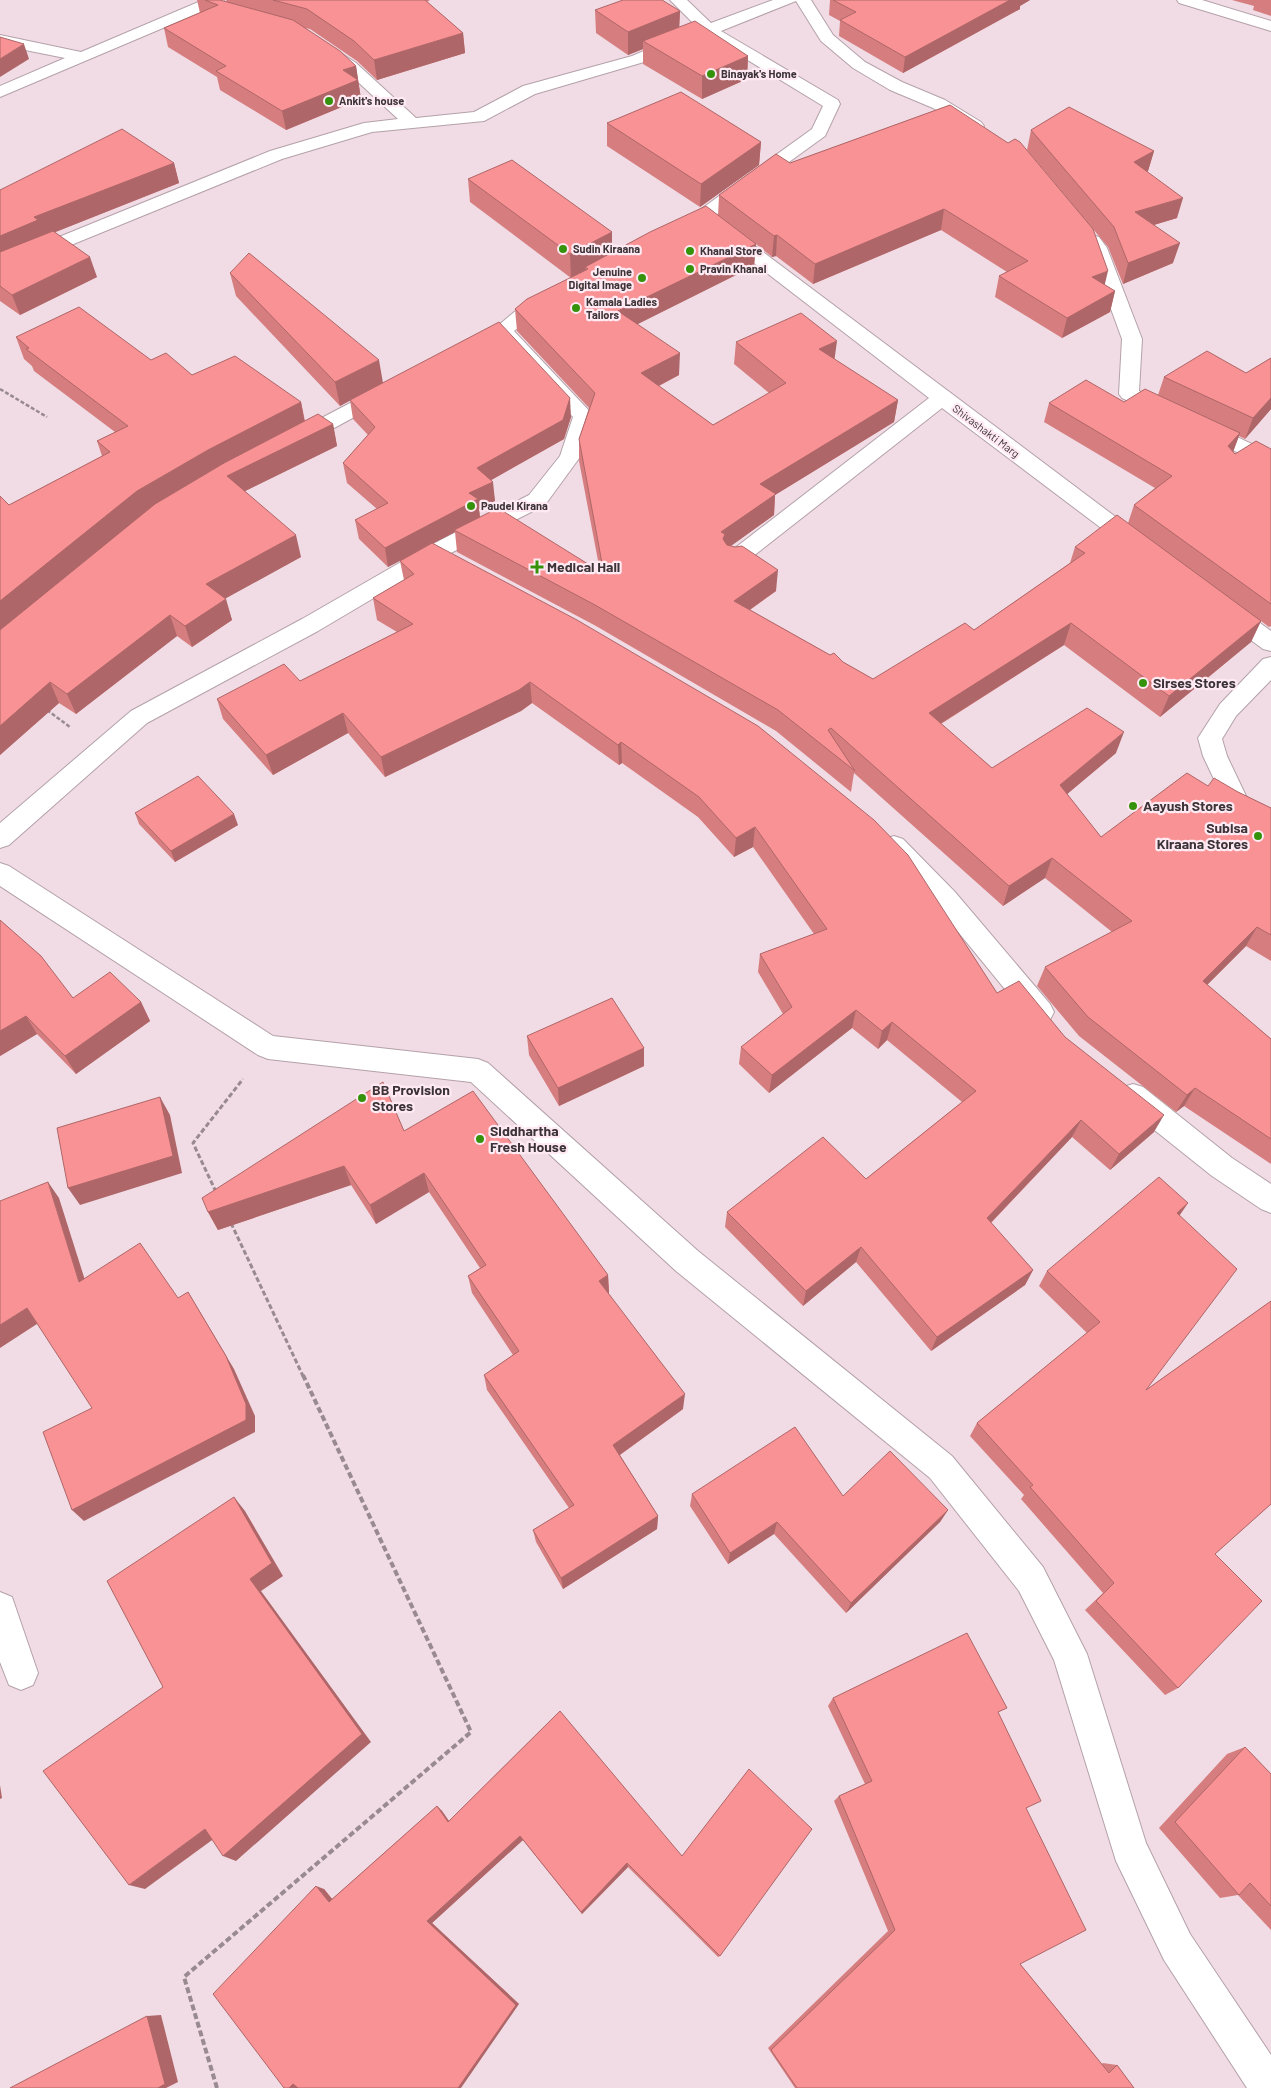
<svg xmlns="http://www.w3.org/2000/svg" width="1271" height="2088" viewBox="0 0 1271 2088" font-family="Barlow,sans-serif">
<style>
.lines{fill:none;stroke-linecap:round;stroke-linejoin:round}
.street-casing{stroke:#b4a1a9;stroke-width:2}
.path-far2{stroke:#998a90;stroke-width:2.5;stroke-dasharray:4 2;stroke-linecap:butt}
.path-far1{stroke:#998a90;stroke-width:3;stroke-dasharray:5 2.5;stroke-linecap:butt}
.path{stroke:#998a90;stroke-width:4;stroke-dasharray:6 3;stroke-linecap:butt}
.street{fill:#fff;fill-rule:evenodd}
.wall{fill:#d67e7f}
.shaded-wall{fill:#ae6668}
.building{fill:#f99294;stroke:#ae6668}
.poi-dot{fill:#35920b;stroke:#ffeaf3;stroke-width:2}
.labels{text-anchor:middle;stroke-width:4.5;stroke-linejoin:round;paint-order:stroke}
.far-poi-label{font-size:11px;font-weight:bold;fill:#3b3336;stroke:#ffeaf3;text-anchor:start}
.far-street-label{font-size:11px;fill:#3b3336;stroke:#ffeaf3}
.poi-label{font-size:14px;font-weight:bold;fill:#3b3336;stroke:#ffeaf3;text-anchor:start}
</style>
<rect width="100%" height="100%" fill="#f1dce5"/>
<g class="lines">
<defs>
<g id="street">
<path d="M203,0H224L222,3L0,97V86L65,58L0,45V35L81,52Z"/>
<path d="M670,0H687L711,23L773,0H811L833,35L865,62L902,82L945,100L981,122L984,126L981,130L975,131L969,130L933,108L890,90L853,68L821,41L796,1L721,31L838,100L840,104L825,136L709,220L685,233L679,234L673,233L670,229L673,225L697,212L812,129L823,106L708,36L644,62L535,94L484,121L372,132L282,159L0,274V261L270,151L364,123L398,119L344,69L321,54L319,51L321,48H333L356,63L416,118L474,112L523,86L632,56L698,28Z"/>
<path d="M1177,0H1202L1271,21V31L1179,3Z"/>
<path d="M725,227L731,228L1145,539L1148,544L1145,549L1137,551L1129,549L942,408L742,565L734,567L726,565L723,560L726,555L929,398L719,236L716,232L719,228Z"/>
<path d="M1092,235L1099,237L1107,248L1142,339L1139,391L1271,453V468L1122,398L1119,394L1122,339L1089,249L1083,241L1085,237Z"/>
<path d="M548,294L555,296L558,300L555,304L533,316L514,331L594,416L580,457L545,505L443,557L318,631L147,723L9,845L0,848V823L131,711L302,619L427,547L529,495L560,456L573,417L493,330L519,308Z"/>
<path d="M384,387L391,389L394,393L391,397L303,445L296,447L289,445L286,440L289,435L377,389Z"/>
<path d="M1226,602L1234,604L1271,631V651L1263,649L1218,616L1215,610L1218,604Z"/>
<path d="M1271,657V680L1236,716L1222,739L1227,756L1247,798L1271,809V830L1229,811L1203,756L1198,738L1220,704L1263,659Z"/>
<path d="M894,836L903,839L955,892L1050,1004L1054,1012L1050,1020L1040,1023L1030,1020L937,906L885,853L881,846L885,839Z"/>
<path d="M0,863L9,866L273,1036L478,1059L488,1063L698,1251L952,1456L1043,1567L1087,1654L1146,1843L1190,1934L1271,2055V2088H1247L1164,1960L1116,1861L1054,1660L1019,1591L930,1478L676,1271L471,1082L268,1059L258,1055L0,886Z"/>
<path d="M1133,1084L1143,1087L1232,1158L1271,1184V1213L1261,1209L1212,1176L1123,1105L1119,1096L1123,1087Z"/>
<path d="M0,1592L12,1597L38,1673L33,1685L21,1690L9,1685L0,1662Z"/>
</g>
</defs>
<use href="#street" class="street-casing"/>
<g class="path-far2">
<path d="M0,389L47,417"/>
<path d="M47,710L70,727"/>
</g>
<g class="path-far1">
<path d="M216,1192L193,1143L243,1079"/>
<path d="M231,1223L303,1376"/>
</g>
<path class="path" d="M217,2088L184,1977L471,1732L303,1375"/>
<use href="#street" class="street"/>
</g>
<g class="wall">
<path d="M197,0H220L227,2L226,0H430L427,2L463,33L465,53L377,80L357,61L310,29L305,28L356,66L361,99L286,130L220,90L217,77L168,47L164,28L200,13Z"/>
<path d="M830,0H1030L1020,6V9L903,73L839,36L840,21L829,15Z"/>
<path d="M1232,0H1271V16L1253,10L1254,6Z"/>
<path d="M595,10L680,11L679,27L748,56L747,79L702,99L643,64V49L628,55L596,33Z"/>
<path d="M950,105L1105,285L1115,291L1110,312L1062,338L995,297L999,276L1007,272L941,230L813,284L776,256L772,257L756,244L754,266L637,324L679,375L659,386L713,425L769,393L734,364L736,342L835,360L898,400L894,422L775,495L774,515L730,546L776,591L750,610L873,679L974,630L1070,563L1075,547L1128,523L1134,505L1155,488L1044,422L1049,403L1124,402L1158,395L1164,377L1246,373L1271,358V409L1245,439L1239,436L1233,452L1235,454L1271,449V626L1269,627L1261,621L1251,642L1160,717L1064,645L941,724L992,768L1116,753L1067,794L1101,837L1208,786L1238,792L1271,808V961L1246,946L1207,985L1271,1039V1164L1184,1106L1176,1112L1079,1036L1037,986L1045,967L1112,932L1045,878L1003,906L854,773L851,792L776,731L596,626L457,552L455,532L433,543L997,993L1065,1037L1154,1132L1110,1170L1072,1137L991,1223L1033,1270L1025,1285L931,1351L856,1262L803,1306L725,1227L727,1212L866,1179L962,1102L887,1040L878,1049L852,1028L769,1093L739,1064L741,1047L783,1014L758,972L760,954L814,934L753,847L734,857L698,817L622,763L619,765L532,703L521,711L385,777L348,733L273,775L223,719L217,699L300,681L397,632L377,620L373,598L404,580L400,561L409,556L388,567L359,539L355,520L377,509L347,483L343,463L368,435L353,419L350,400L340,406L236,296L230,273L383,383L571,417L564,439L491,480L495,501L479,509L480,517L600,571L579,461V439L589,408L517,331L515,309L571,278L470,202L468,179L612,232V253L718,216L719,195L790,163Z"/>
<path d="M607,123L761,142L759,165L700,207L607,146Z"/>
<path d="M1031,130L1154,151L1148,171L1147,172L1177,218L1154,225L1173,263L1123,284L1108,247L1027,150Z"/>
<path d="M174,163L179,183L55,232L97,277L20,315L0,301V190Z"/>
<path d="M16,337L151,360L192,375L301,402L305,421L333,424L337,446L245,491L301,557L225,598L232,620L192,647L177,636L76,714L59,703L0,755V630L147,511L0,630L9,505L102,456L97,441L115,432L34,371L32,366L24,359Z"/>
<path d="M135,813L238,825L175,862L139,824Z"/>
<path d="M0,920L73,998L141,1002L150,1021L76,1074L37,1034L0,1056Z"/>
<path d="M527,1036L644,1048V1066L559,1106L529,1055Z"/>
<path d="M404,1131L608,1275L609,1293H608L683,1409L620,1455L658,1516L657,1529L563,1589L536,1542L533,1530L569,1508L487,1390L484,1375L513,1355L472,1293L468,1276L480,1268L429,1192L376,1224L351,1185L218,1230L208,1212Z"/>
<path d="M1188,1203L1179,1216L1146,1390L1271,1301V1504L1215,1554L1178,1688L1165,1695L1085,1610L1103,1593L1021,1499L1024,1495L970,1436L977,1423L1087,1333L1039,1286L1047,1271Z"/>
<path d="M692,1494L843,1496L948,1510L940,1522L846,1613L774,1534L728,1564L690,1506Z"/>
<path d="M833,1698L999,1714L1026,1808L1020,1964L1102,2064L1103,2063L1117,2065L1134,2088H795L768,2048L888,1931L834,1801L839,1796L865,1784L828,1706Z"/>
<path d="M560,1711L720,1956L718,1957L628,1867L582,1914L523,1840L432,1923L519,2004L297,2088H284L324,1889L332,1899L437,1806L442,1811L449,1821Z"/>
<path d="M1245,1747L1271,1774V1930L1238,1895L1220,1898L1159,1828L1227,1754Z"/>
</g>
<g class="shaded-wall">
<path d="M1010,0H1030L1020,6V9L903,73L905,57Z"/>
<path d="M680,11L679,34L643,41V49L628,55V32Z"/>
<path d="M463,33L465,53L377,80L374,60Z"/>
<path d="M24,44L29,59L0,77V59Z"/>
<path d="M748,56L747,79L702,99V76Z"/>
<path d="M356,66L361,99L286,130L282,111L343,70Z"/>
<path d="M761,142L759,165L700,207L701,184Z"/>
<path d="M1154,151L1148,171L1129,182L1134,162Z"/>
<path d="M174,163L179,183L43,237L0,259V236L34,217Z"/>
<path d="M1183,198L1177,218L1130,232L1135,212Z"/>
<path d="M944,209L941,230L813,284L815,264Z"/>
<path d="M612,232V256L585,267L586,270L571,278L570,254Z"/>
<path d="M777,235L776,256L772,257L774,236Z"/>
<path d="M1180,243L1173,263L1123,284L1128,263Z"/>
<path d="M756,244L754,266L618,334V311Z"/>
<path d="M90,257L97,277L20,315L12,295Z"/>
<path d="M1108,271L1103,292L1092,277Z"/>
<path d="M1115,291L1110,312L1062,338L1067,318Z"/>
<path d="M837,341L834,363L819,349Z"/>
<path d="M680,353L679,375L641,395V373Z"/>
<path d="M379,360L383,383L340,406L335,382Z"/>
<path d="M570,398L571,417L564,439L479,487L477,468Z"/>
<path d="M1271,398V409L1245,439L1253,418Z"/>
<path d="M898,400L894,422L775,495L774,515L724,551L721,532L760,484Z"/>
<path d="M301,402L305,424L214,471L144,513L0,630V601L137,491L208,450Z"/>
<path d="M333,424L337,446L233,497L227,476Z"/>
<path d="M1240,433L1233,452L1228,446Z"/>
<path d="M493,482L495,501L479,509L480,518L454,530L455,532L388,567L385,548L469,493Z"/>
<path d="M296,535L301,557L212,606L206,584Z"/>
<path d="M778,570L776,591L732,622L734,601Z"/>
<path d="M226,599L232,620L192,647L185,626Z"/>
<path d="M170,615L177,636L76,714L67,694Z"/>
<path d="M1261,621L1251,642L1160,717L1169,696Z"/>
<path d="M1071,623L1064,645L924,734L929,713Z"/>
<path d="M50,682L59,703L0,755V726Z"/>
<path d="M530,682L532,703L521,711L385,777L381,757Z"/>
<path d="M343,713L348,733L273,775L266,755Z"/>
<path d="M1124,732L1116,753L1053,806L1060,785Z"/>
<path d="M621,742L622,763L619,765L618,745Z"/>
<path d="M234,814L238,825L175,862L171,851Z"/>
<path d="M755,827L753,847L734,857L736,838Z"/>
<path d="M1052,858L1045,878L1003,906L1009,886Z"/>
<path d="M1257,927L1246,946L1192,1000L1203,981Z"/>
<path d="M141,1002L150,1021L76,1074L65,1056Z"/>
<path d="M856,1010L852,1028L769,1093L772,1075Z"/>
<path d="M26,1016L37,1034L0,1056V1031Z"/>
<path d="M892,1022L887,1040L878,1049L882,1031Z"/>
<path d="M644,1048V1066L559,1106L558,1088Z"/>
<path d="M1195,1088L1184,1106L1176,1112L1187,1095Z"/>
<path d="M160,1097L170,1115L182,1173L80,1205L68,1188Z"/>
<path d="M1164,1115L1154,1132L1110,1170L1119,1154Z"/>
<path d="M1081,1120L1072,1137L980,1234L987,1218Z"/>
<path d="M344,1166L351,1185L218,1230L208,1212Z"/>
<path d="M424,1173L429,1192L376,1224L370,1205Z"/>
<path d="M48,1182L59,1198L90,1296L79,1282Z"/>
<path d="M1188,1203L1177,1219V1213Z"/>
<path d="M861,1247L856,1262L803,1306L806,1291Z"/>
<path d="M1033,1270L1025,1285L931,1351L937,1337Z"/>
<path d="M608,1275L609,1293L599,1299V1281Z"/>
<path d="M188,1292L234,1369L255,1416V1432L84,1521L72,1510Z"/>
<path d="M27,1308L40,1322L0,1348V1325Z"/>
<path d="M685,1394L683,1409L614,1459L613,1445Z"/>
<path d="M234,1497L245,1511L283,1576L261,1591L371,1742L236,1861L223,1856L250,1579Z"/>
<path d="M948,1510L940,1522L846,1613L851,1603Z"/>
<path d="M658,1516L657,1529L563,1589L561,1578Z"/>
<path d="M777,1522L774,1534L728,1564L730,1553Z"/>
<path d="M0,1785L2,1798L0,1799Z"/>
<path d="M437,1806L442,1811L453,1827L448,1822Z"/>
<path d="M205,1829L219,1835L145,1889L129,1885Z"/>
<path d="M520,1836L523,1840L432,1923L519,2004L461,2088H458L427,1921Z"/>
<path d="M627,1863L628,1867L582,1914L581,1912Z"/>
<path d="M316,1886L324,1889L337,1905L329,1902Z"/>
<path d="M161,2015L178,2082L166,2088H158L147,2016Z"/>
<path d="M303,2081L297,2088H289L293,2084Z"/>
</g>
<g class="building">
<path d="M205,0H220L293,20L340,51L356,66L343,70L358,80L282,111L216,71L226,66L164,28L218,5Z"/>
<path d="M273,0H425L463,33L374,60L354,41L307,9Z"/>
<path d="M623,0H662L680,11L628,32L595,10Z"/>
<path d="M833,0H1010L905,57L840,20L856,12Z"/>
<path d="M695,21L748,56L702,76L643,41Z"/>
<path d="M0,37L24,44L0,59Z"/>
<path d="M681,92L761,142L701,184L607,123Z"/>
<path d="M950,105L1008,143L1015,139L1020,142L1093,229L1108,271L1092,277L1115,291L1067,318L999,276L1028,261L944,209L815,264L777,235L774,236L719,195L776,154L790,163Z"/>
<path d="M1069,107L1154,151L1134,162L1183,198L1135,212L1180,243L1128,263L1114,227L1031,130Z"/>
<path d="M122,129L174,163L34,217L38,220L0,236V190Z"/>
<path d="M512,160L612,232L570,254L468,179Z"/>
<path d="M706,206L756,244L618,311L680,353L641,373L713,425L786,383L736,342L801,313L837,341L819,349L898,400L760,484L776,494L721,532L725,534L723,539L727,545L735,547L742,546L778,570L734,601L830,655L834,653L843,662L873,679L965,623L974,630L1085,553L1075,547L1117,515L1261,621L1169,696L1071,623L929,713L992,768L1087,708L1124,732L1060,785L1101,837L1187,773L1208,786L1214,778L1238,792L1271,808V935L1257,927L1203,981L1271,1039V1139L1195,1088L1187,1095L1088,1017L1045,967L1132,921L1052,858L1009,886L831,728L828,730L855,771L778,710L595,605L454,530L498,508L604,574L579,439L595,393L515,309L527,299L588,269L585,267L650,232Z"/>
<path d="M53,231L90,257L12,295L0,286V252Z"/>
<path d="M249,253L379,360L335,382L230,273Z"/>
<path d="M79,307L151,360L166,353L192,375L235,356L301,402L208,450L137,491L0,601V496L9,505L110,452L97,441L128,426L26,349L29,348L16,337Z"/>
<path d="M499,322L570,398L563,420L477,468L493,482L469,493L478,499L385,548L355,520L388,503L343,463L375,427L350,400Z"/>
<path d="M1207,351L1246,373L1271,358V398L1253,418L1164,377Z"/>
<path d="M1086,380L1124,402L1145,389L1240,433L1228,446L1235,454L1256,441L1271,449V604L1134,505L1172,476L1049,403Z"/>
<path d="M318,414L333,424L227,476L296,535L206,584L226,599L185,626L170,615L67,694L50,682L0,726V630L155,504L224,463Z"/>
<path d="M432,543L577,620L758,726L874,820L908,855L997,993L1019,981L1065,1037L1164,1115L1119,1154L1081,1120L987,1218L1033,1270L937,1337L861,1247L806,1291L727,1212L823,1137L866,1179L976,1091L892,1022L882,1031L856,1010L772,1075L741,1047L792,1007L760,954L827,929L755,827L736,838L699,797L621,742L618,745L530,682L519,690L381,757L343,713L266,755L217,699L284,664L300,681L413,624L373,598L414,574L400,561Z"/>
<path d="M198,776L234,814L171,851L135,813Z"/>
<path d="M0,920L41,956L73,998L110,972L141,1002L65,1056L26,1016L0,1031Z"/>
<path d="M612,998L644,1048L558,1088L527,1036Z"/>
<path d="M383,1082L404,1131L473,1091L608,1275L599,1281L685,1394L613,1445L658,1516L561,1578L533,1530L574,1505L484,1375L519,1351L468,1276L486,1265L424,1173L370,1205L344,1166L208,1212L202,1198Z"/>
<path d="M160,1097L173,1156L68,1188L57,1128Z"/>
<path d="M1159,1177L1188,1203L1177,1213L1237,1269L1146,1390L1271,1301V1504L1215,1554L1262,1601L1178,1688L1096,1601L1114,1583L1030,1487L1033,1485L977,1423L1100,1322L1047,1271Z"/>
<path d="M48,1182L79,1282L140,1243L178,1298L188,1292L226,1356L246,1404V1420L72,1510L43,1432L92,1408L27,1308L0,1325V1201Z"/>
<path d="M795,1427L843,1496L890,1451L948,1510L851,1603L777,1522L730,1553L692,1494Z"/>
<path d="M234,1497L272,1563L250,1579L362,1734L223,1856L205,1829L129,1885L43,1771L163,1687L107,1581Z"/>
<path d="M967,1633L1007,1708L998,1712L1041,1801L1026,1808L1086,1930L1020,1964L1109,2073L1117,2065L1134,2088H797L771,2050L895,1930L839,1796L872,1781L833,1698Z"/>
<path d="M560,1711L682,1856L749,1769L812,1829L720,1956L627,1863L581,1912L520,1836L427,1921L516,2005L458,2088H298L293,2084L289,2088H284L213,1994L316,1886L329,1902L437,1806L448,1822Z"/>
<path d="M1245,1747L1271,1774V1906L1250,1883L1239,1895L1175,1822Z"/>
<path d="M147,2016L165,2084L158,2088H10Z"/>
</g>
<g class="poi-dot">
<circle cx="711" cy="74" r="5"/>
<circle cx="329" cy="101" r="5"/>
<circle cx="563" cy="249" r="5"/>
<circle cx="690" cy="251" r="5"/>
<circle cx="690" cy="269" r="5"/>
<circle cx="642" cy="278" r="5"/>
<circle cx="576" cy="308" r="5"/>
<circle cx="471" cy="506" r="5"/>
<path d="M534.5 559.5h5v5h5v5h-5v5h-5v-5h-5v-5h5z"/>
<circle cx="1143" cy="683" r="5"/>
<circle cx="1133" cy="806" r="5"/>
<circle cx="1258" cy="836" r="5"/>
<circle cx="362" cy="1098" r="5"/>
<circle cx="480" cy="1139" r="5"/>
</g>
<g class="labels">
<g class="far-poi-label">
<text x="721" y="78">Binayak's Home</text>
<text x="339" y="105">Ankit's house</text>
<text x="573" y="253">Sudin Kiraana</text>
<text x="700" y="255">Khanal Store</text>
<text x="700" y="273">Pravin Khanal</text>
<text x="632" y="276" text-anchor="end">Jenuine<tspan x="632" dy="13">Digital Image</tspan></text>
<text x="586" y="306">Kamala Ladies<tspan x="586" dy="13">Tailors</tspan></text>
<text x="481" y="510">Paudel Kirana</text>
</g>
<g class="far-street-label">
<text transform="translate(986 431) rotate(37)" y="4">Shivashakti Marg</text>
</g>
<g class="poi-label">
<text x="547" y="572">Medical Hall</text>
<text x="1153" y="688">Sirses Stores</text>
<text x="1143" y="811">Aayush Stores</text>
<text x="1248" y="833" text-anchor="end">Subisa<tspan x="1248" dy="16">Kiraana Stores</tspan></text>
<text x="372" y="1095">BB Provision<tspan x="372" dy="16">Stores</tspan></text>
<text x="490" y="1136">Siddhartha<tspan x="490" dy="16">Fresh House</tspan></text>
</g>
</g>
</svg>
